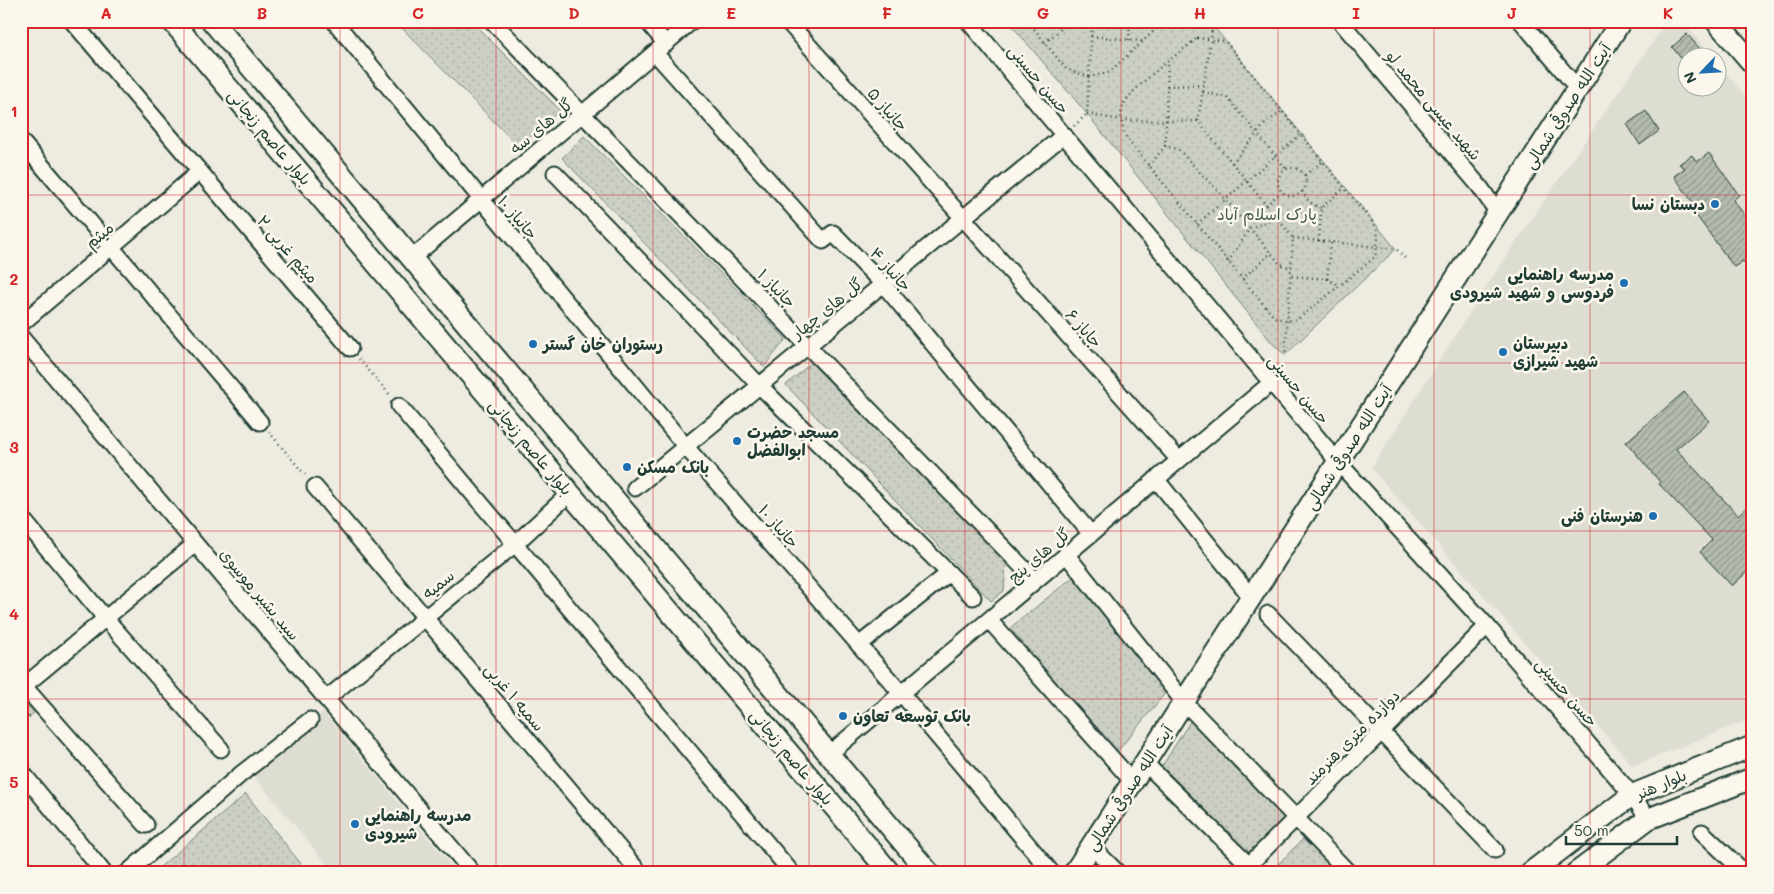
<svg xmlns="http://www.w3.org/2000/svg" width="1774" height="894" viewBox="0 0 1774 894" font-family="Mali,'Playpen Sans Arabic',sans-serif">
<style>
.built{fill:#ddddd2}
.grass{fill:url(#grass-tufts);stroke:#75867c}
.park{fill:url(#park-dots);stroke:#75867c}
.building{fill:url(#building-hatch);stroke:#1f3d34}
.lines{fill:none;stroke-linecap:round;stroke-linejoin:round}
.minor-casing{stroke:#1f3d34;stroke-width:19}
.major-casing{stroke:#1f3d34;stroke-width:24}
.path{stroke:#1f3d34;stroke-width:2.5;stroke-dasharray:1 4;stroke-linecap:butt}
.minor{stroke:#fbf7ec;stroke-width:15}
.major{stroke:#fbf7ec;stroke-width:20}
.grid{fill:none;stroke:#d62828;stroke-width:1;stroke-opacity:0.55}
.poi-dot{fill:#1f6fb2;stroke:#fbf7ec;stroke-width:2}
.labels{text-anchor:middle;stroke-width:5;stroke-linejoin:round;paint-order:stroke}
.street-label{font-size:16px;fill:#1f3d34;stroke:#fbf7ec}
.poi-label{font-size:16px;font-weight:bold;fill:#1f3d34;stroke:#fbf7ec;text-anchor:start}
.park-label{font-size:16px;fill:#415a51;stroke:#fbf7ec}
.neatline{fill:none;stroke:#d62828;stroke-width:2}
.grid-label{font-size:16px;text-anchor:middle;font-weight:bold;fill:#d62828}
</style>
<defs>
<pattern id="grass-tufts" width="24" height="20" patternUnits="userSpaceOnUse" patternTransform="scale(1.25)"><rect width="24" height="20" fill="#cbcfc4"/><path d="M3 7l-1-3M5 7V3M7 7l1-3M15 17l-1-3M17 17v-4M19 17l1-3" fill="none" stroke="#aeb3a9"/></pattern>
<pattern id="park-dots" width="8" height="8" patternUnits="userSpaceOnUse" patternTransform="scale(1.25)"><rect width="8" height="8" fill="#cbcfc4"/><path d="M2 2h.1M6 6h.1" fill="none" stroke="#aeb3a9" stroke-width="1.8" stroke-linecap="round"/></pattern>
<pattern id="building-hatch" width="6" height="6" patternUnits="userSpaceOnUse" patternTransform="scale(1.25)"><rect width="6" height="6" fill="#b4bbb0"/><path d="M-1 1l2-2M0 6l6-6M5 7l2-2" fill="none" stroke="#929990"/></pattern>
</defs>
<rect width="100%" height="100%" fill="#eeece1"/>
<filter id="ink" filterUnits="userSpaceOnUse"><feTurbulence type="fractalNoise" baseFrequency=".02" numOctaves="2"/><feDisplacementMap in="SourceGraphic" scale="10" xChannelSelector="R" yChannelSelector="G"/><feConvolveMatrix kernelMatrix="1 2 1 2 8 2 1 2 1" color-interpolation-filters="sRGB"/></filter>
<g filter="url(#ink)">
<g class="built">
<path d="M1667,21H1682L1713,57L1686,58V88H1716L1717,62L1753,105V718L1633,766L1371,468L1499,267Z"/>
<path d="M323,712L457,873H334L253,775Z"/>
</g>
<path class="grass" d="M21,698L34,713L21,723Z"/>
<g class="park">
<path d="M395,21H471L560,110L519,147Z"/>
<path d="M1008,21H1209L1396,249L1285,355L1273,344L1087,114Z"/>
<path d="M584,136L786,339L764,367L562,158Z"/>
<path d="M812,362L988,540L1006,563L1004,591L991,601L786,385Z"/>
<path d="M1073,577L1167,691L1116,753L1010,628Z"/>
<path d="M1191,720L1287,816L1249,854L1162,766Z"/>
<path d="M246,794L308,873H153Z"/>
<path d="M1306,836L1343,873H1269Z"/>
</g>
<g class="building">
<path d="M1687,34L1700,49L1697,52L1701,58H1686L1684,62L1672,47Z"/>
<path d="M1646,111L1659,131L1640,145L1627,124Z"/>
<path d="M1709,153L1739,195L1733,200L1753,226V274L1743,261L1734,267L1690,207L1694,204L1674,176L1685,168L1679,164L1692,155L1697,162Z"/>
<path d="M1684,392L1709,421L1676,449L1738,515L1753,501V566L1732,586L1700,552L1712,540L1659,484L1660,482L1626,442Z"/>
</g>
<g class="lines">
<defs>
<g id="minor">
<path d="M72,21L350,348"/>
<path d="M334,21L686,447L901,693L1052,873"/>
<path d="M492,21L1035,580"/>
<path d="M647,21L666,44"/>
<path d="M787,21L1179,460"/>
<path d="M968,21L1338,462L1487,626L1632,795L1648,819"/>
<path d="M1340,21L1480,187L1498,213"/>
<path d="M1521,21L1578,89"/>
<path d="M655,53L823,241L833,233L883,284L1091,534"/>
<path d="M21,141L260,422"/>
<path d="M555,173L760,386L973,597"/>
<path d="M412,258L692,21"/>
<path d="M21,324L199,172"/>
<path d="M21,337L473,873"/>
<path d="M399,406L792,873"/>
<path d="M1156,479L1251,597"/>
<path d="M315,487L640,873"/>
<path d="M635,488L1064,135"/>
<path d="M21,517L106,619L221,749"/>
<path d="M1066,554L1184,702L1349,873"/>
<path d="M1268,614L1495,850"/>
<path d="M989,620L1133,782"/>
<path d="M859,645L949,573"/>
<path d="M21,683L146,825"/>
<path d="M24,686L195,544"/>
<path d="M326,699L514,545L570,493"/>
<path d="M829,754L1271,383"/>
<path d="M1145,763L1257,873"/>
<path d="M21,771L104,873"/>
<path d="M1702,832L1745,873"/>
<path d="M1091,846L1118,873"/>
<path d="M21,864L29,873"/>
<path d="M127,873L241,774L310,720"/>
<path d="M1241,873L1487,626"/>
</g>
<g id="major">
<path d="M172,21L890,873"/>
<path d="M212,21L929,873"/>
<path d="M1716,21L1753,64"/>
<path d="M1074,873L1621,21"/>
<path d="M1530,873L1632,795L1753,746"/>
<path d="M1576,873L1648,819L1753,778"/>
</g>
</defs>
<use href="#minor" class="minor-casing"/>
<use href="#major" class="major-casing"/>
<g class="path">
<path d="M1028,21L1066,69L1089,77L1108,73L1165,21"/>
<path d="M1074,21L1092,23"/>
<path d="M1091,36L1142,41"/>
<path d="M1197,38L1225,41L1377,228L1378,239L1375,257L1298,319L1288,321L1274,317L1127,139C1122,129 1119,117 1123,106C1130,88 1181,52 1197,38Z"/>
<path d="M1129,40L1130,21"/>
<path d="M1045,43L1070,21"/>
<path d="M1167,86L1204,85"/>
<path d="M1203,92L1228,98L1286,169"/>
<path d="M1087,114L1121,120L1198,121L1293,238L1285,355"/>
<path d="M1198,121L1212,33L1208,21"/>
<path d="M1074,126L1087,114L1092,21"/>
<path d="M1165,146L1168,63"/>
<path d="M1232,163L1265,124L1282,111"/>
<path d="M1149,166L1165,146L1178,149L1226,200L1280,264L1292,268"/>
<circle cx="1292" cy="182" r="14"/>
<path d="M1305,175L1323,161"/>
<path d="M1302,191L1309,202L1321,208"/>
<path d="M1266,205L1281,192"/>
<path d="M1197,224L1301,134"/>
<path d="M1293,238L1396,249L1407,260"/>
<path d="M1319,241L1321,208L1344,188"/>
<path d="M1228,262L1250,228L1276,218"/>
<path d="M1292,276L1327,279L1339,285"/>
<path d="M1242,279L1271,253"/>
<path d="M1327,279L1331,242"/>
<path d="M359,359L390,395"/>
<path d="M269,432L306,476"/>
<path d="M21,724L32,715"/>
</g>
<use href="#minor" class="minor"/>
<use href="#major" class="major"/>
</g>
</g>
<path class="grid" d="M184,21V873M340,21V873M496,21V873M653,21V873M809,21V873M965,21V873M1121,21V873M1278,21V873M1434,21V873M1590,21V873M21,195H1753M21,363H1753M21,531H1753M21,699H1753"/>
<g class="poi-dot">
<circle cx="1715" cy="204" r="5"/>
<circle cx="1624" cy="283" r="5"/>
<circle cx="533" cy="344" r="5"/>
<circle cx="1503" cy="352" r="5"/>
<circle cx="737" cy="441" r="5"/>
<circle cx="627" cy="467" r="5"/>
<circle cx="1653" cy="516" r="5"/>
<circle cx="843" cy="716" r="5"/>
<circle cx="355" cy="824" r="5"/>
</g>
<g class="labels">
<g class="street-label">
<text transform="translate(1039 79) rotate(50)" y="6">حسن حسینی</text>
<text transform="translate(1434 105) rotate(50)" y="6">شهید عیسی محمد لو</text>
<text transform="translate(1567 106) rotate(-57)" y="6">آیت الله صدوقی شمالی</text>
<text transform="translate(888 109) rotate(49)" y="6">جانباز ۵</text>
<text transform="translate(541 126) rotate(-40)" y="6">گل های سه</text>
<text transform="translate(270 137) rotate(50)" y="6">بلوار عاصم زنجانی</text>
<text transform="translate(518 217) rotate(50)" y="6">جانباز ۱۰</text>
<text transform="translate(99 235) rotate(-40)" y="6">میثم</text>
<text transform="translate(288 249) rotate(49)" y="6">میثم غربی ۲</text>
<text transform="translate(891 269) rotate(48)" y="6">جانباز ۴</text>
<text transform="translate(777 288) rotate(46)" y="6">جانباز ۱</text>
<text transform="translate(827 308) rotate(-39)" y="6">گل های چهار</text>
<text transform="translate(1084 328) rotate(48)" y="6">جاباز ۶</text>
<text transform="translate(1299 389) rotate(50)" y="6">حسن حسینی</text>
<text transform="translate(531 447) rotate(50)" y="6">بلوار عاصم زنجانی</text>
<text transform="translate(1348 447) rotate(-57)" y="6">آیت الله صدوقی شمالی</text>
<text transform="translate(779 526) rotate(49)" y="6">جانباز ۱۰</text>
<text transform="translate(1039 555) rotate(-40)" y="6">گل های پنج</text>
<text transform="translate(438 584) rotate(-39)" y="6">سمیه</text>
<text transform="translate(260 594) rotate(50)" y="6">سید بشیر موسوی</text>
<text transform="translate(1567 692) rotate(49)" y="6">حسن حسینی</text>
<text transform="translate(515 697) rotate(50)" y="6">سمیه ۱ غربی</text>
<text transform="translate(1352 737) rotate(-45)" y="6">دوازده متری هنرمند</text>
<text transform="translate(792 757) rotate(50)" y="6">بلوار عاصم زنجانی</text>
<text transform="translate(1661 784) rotate(-23)" y="6">بلوار هنر</text>
<text transform="translate(1129 788) rotate(-57)" y="6">آیت الله صدوقی شمالی</text>
</g>
<g class="poi-label">
<text x="1705" y="210" text-anchor="end">دبستان نسا</text>
<text x="1614" y="280" text-anchor="end">مدرسه راهنمایی<tspan x="1614" dy="18">فردوسی و شهید شیرودی</tspan></text>
<text x="1513" y="349">دبیرستان<tspan x="1513" dy="18">شهید شیرازی</tspan></text>
<text x="543" y="350">رستوران خان گستر</text>
<text x="747" y="438">مسجد حضرت<tspan x="747" dy="18">ابوالفضل</tspan></text>
<text x="637" y="473">بانک مسکن</text>
<text x="1643" y="522" text-anchor="end">هنرستان فنی</text>
<text x="853" y="722">بانک توسعه تعاون</text>
<text x="365" y="821">مدرسه راهنمایی<tspan x="365" dy="18">شیرودی</tspan></text>
</g>
<g class="park-label">
<text x="1267" y="220">پارک اسلام آباد</text>
</g>
</g>
<rect width="1774" height="894" fill="none" stroke="#fbf7ec" stroke-width="55"/>
<g transform="translate(1702 72) rotate(245)"><circle r="24" fill="#fbf7ec" stroke="#a3ada2"/>
<path d="M0-4L9 19L0 12L-9 19Z" fill="#1f6fb2"/>
<text y="-8" font-size="14" font-weight="bold" text-anchor="middle" fill="#1f3d34">N</text>
</g>
<path d="M1566 836v8h111v-8" fill="none" stroke="#1f3d34" stroke-width="2.5"/>
<text x="1574" y="836" font-size="15" fill="#1f3d34" stroke="#fbf7ec" stroke-width="4" paint-order="stroke">50 m</text>
<rect x="28" y="28" width="1718" height="838" class="neatline"/>
<g class="grid-label">
<text x="106" y="19">A</text>
<text x="262" y="19">B</text>
<text x="418" y="19">C</text>
<text x="574" y="19">D</text>
<text x="731" y="19">E</text>
<text x="887" y="19">F</text>
<text x="1043" y="19">G</text>
<text x="1200" y="19">H</text>
<text x="1356" y="19">I</text>
<text x="1512" y="19">J</text>
<text x="1668" y="19">K</text>
<text x="14" y="117">1</text>
<text x="14" y="285">2</text>
<text x="14" y="453">3</text>
<text x="14" y="620">4</text>
<text x="14" y="788">5</text>
</g>
</svg>
